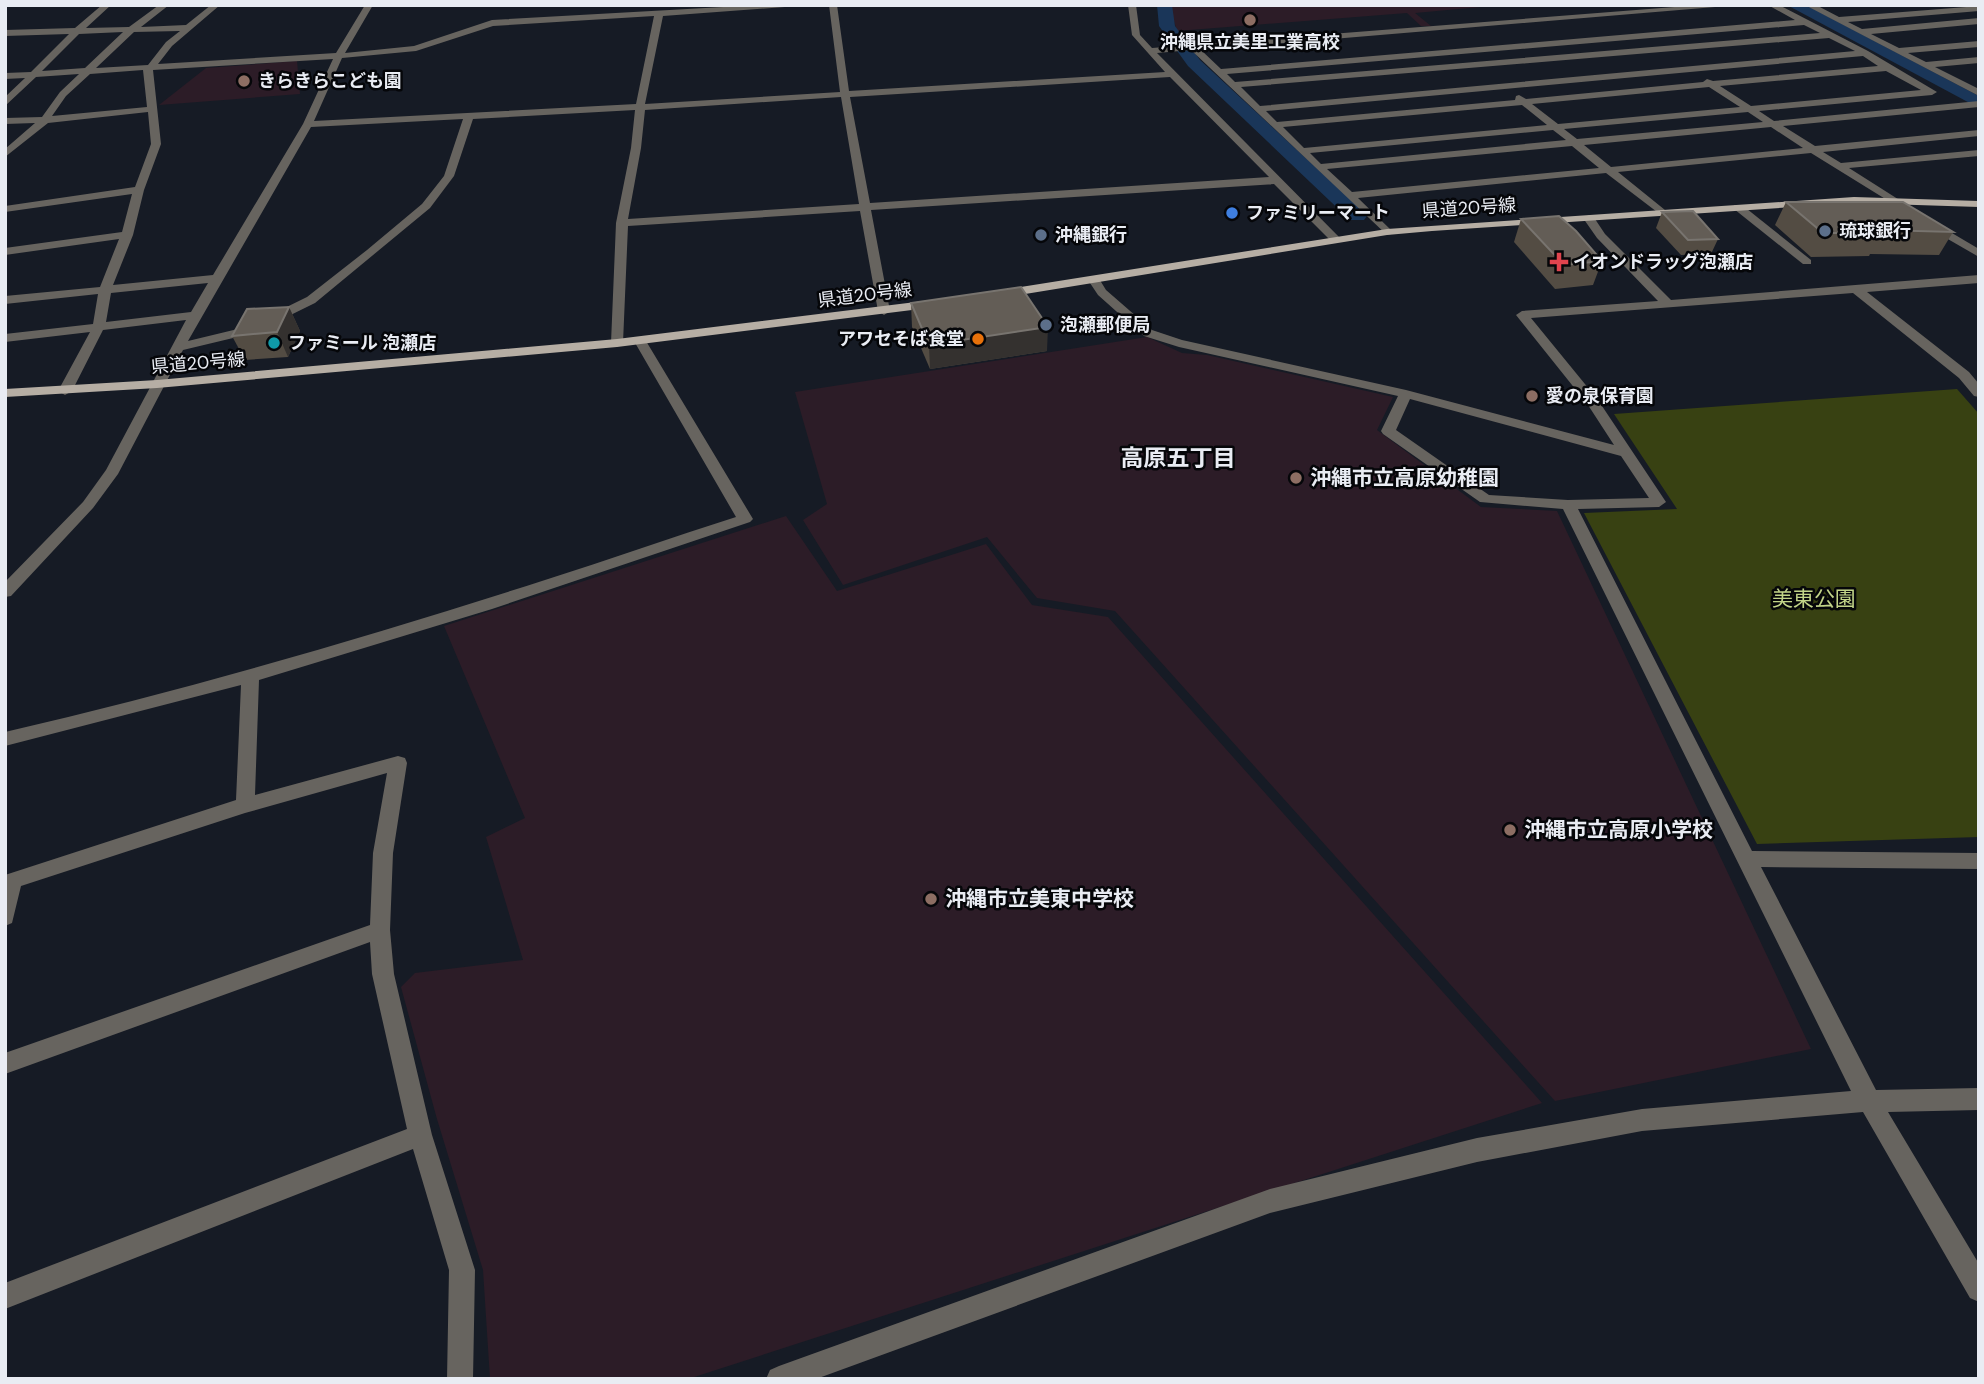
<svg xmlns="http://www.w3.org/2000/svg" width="1984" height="1384" viewBox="0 0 1984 1384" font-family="'DM Sans','Noto Sans JP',sans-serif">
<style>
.education{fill:#2c1c27}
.green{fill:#384112}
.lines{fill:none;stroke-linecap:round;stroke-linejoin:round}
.canal{fill:#1a3659;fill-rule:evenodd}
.minor{fill:#67645f;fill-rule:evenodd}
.major{fill:#b6aea4;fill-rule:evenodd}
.wall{fill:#534c43}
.shaded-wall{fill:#34312f}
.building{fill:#635d56;stroke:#78746f;stroke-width:2}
.education-dot{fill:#8d6e63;stroke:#050609;stroke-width:2.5}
.shop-dot{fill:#3f7fe0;stroke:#050609;stroke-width:2.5}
.service-dot{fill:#5c6f8a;stroke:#050609;stroke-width:2.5}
.health-dot{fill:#e0444e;stroke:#050609;stroke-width:2.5}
.food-dot{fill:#e8710a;stroke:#050609;stroke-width:2.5}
.culture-dot{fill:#0f9aa8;stroke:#050609;stroke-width:2.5}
.labels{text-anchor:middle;stroke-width:5;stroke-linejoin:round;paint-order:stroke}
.far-poi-label{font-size:18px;font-weight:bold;fill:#e9ecf3;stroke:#050609;text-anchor:start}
.far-street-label{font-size:18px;fill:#e9ecf3;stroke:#050609}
.poi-label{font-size:21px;font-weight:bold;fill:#e9ecf3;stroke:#050609;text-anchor:start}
.park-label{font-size:21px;fill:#c2d488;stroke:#050609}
.neighbourhood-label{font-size:23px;font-weight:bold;fill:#e9ecf3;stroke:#050609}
</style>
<rect width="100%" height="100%" fill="#161b25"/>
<g class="education">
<path d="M1169,5H1502L1415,13L1431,26H1421L1407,13L1177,31Z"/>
<path d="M297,61L300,94L159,105L206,68Z"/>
<path d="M1147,337L1182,353L1207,355L1393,397L1377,430L1481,507L1557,511L1811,1049L1555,1101L1115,611L1037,598L987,537L843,585L803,520L827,504L795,392Z"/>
<path d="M786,516L837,591L986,544L1032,605L1108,617L1542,1103L688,1379H490L483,1270L437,1119L401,987L415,973L523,960L486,837L525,818L444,626Z"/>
</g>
<path class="green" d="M1957,389L1979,414V837L1757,844L1584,513L1677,509L1614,414Z"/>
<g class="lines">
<g class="canal">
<path d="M1157,5H1172L1175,26L1200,60L1364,212L1367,216L1364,220H1350L1188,66L1159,26Z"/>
<path d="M1787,5H1806L1979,96V108Z"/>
</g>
<g class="minor">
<path d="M102,5H111L86,28L129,27L159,5H169L141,27L186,25L211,5H220L172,46L158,64L336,53L365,5H373L345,53L414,46L492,20L759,5H811L663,16L645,104L840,92L829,5H837L849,91L1165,72L1132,35L1128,5H1136L1140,35L1152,48L1700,5H1739L1201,50L1221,69L1795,20L1768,5H1779L1868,51L1937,92L1932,95L1759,111L1774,121L1979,101V107L1783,126L1815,146L1979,130V136L1823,152L1841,163L1979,150V156L1849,168L1912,208V212L1908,213L1811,153L1618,172L1665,210V214L1661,215L1606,173L1358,198L1391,230V234L1387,235L1191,50L1157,53L1340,238V242H1332L1274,184L871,210L890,311L884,315L878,311L860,211L628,226L623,343L617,347L611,343L616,223L631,148L635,110L473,119L454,176L430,208L315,303L254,333L183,350L118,474L93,508L11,596L5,597V582L83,502L106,470L186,320L103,330L72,391L65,395L58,391L90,332L5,342V334L93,324L98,294L5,304V296L100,287L119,239L5,255V248L122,232L132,194L5,212V206L135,187L151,144L148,112L48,123L5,157V149L35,123L5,124V118L42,117L60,92L79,74L36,77L5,106V97L25,78L5,79V73L31,72L69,34L5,36V30L75,28ZM654,16L636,104L314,121L342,58L416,51L493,26ZM1804,25L1820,33L1235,82L1227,74ZM180,31L166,42L148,65L96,68L134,32ZM123,32L85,68L42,71L79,34ZM1829,38L1855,51L1260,106L1241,87ZM1863,56L1878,66L1713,81L1707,79L1703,82L1526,99L1519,95L1516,96L1515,100L1277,122L1266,111ZM333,59L303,124L213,275L113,285L133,235L144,190L161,144L153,70ZM143,70L147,107L52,116L66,96L90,74ZM1886,71L1921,90L1751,106L1720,86ZM1170,77L1269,177L870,203L850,97ZM1709,87L1740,107L1558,124L1532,104ZM841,97L859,204L628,219L641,148L645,110ZM1522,105L1547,125L1304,148L1283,127ZM1748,112L1763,122L1577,139L1564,129ZM463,119L444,176L422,204L367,250L307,297L246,327L188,341L311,127ZM1771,127L1803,148L1611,167L1584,145ZM1553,130L1566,140L1321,164L1310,153ZM1572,146L1599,168L1352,192L1327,169ZM208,283L191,312L106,322L111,293Z"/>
<path d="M1805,5H1816L1839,17L1979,6V11L1848,22L1862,29L1979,18V24L1871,34L1899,48L1979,41V47L1908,53L1926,62L1979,57V63L1935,67L1979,89V96Z"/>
<path d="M1734,205H1742L1811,260V264H1803L1734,209Z"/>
<path d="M1589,215L1593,216L1605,234L1671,300L1979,275V283L1867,292L1969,372L1979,384V397L1974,396L1959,378L1853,293L1531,318L1598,400L1666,502L1659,507L1578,509L1752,851L1979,853V869L1761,867L1876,1090L1979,1088V1110L1888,1112L1979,1264V1302L1970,1298L1863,1112L1642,1131L1477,1162L1270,1213L816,1379H766L770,1370L779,1366L1270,1189L1477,1138L1642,1109L1851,1091L1563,509L1480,502L1383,434L1381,431L1398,396L1179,347L1144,336L1098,295L1088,280L1098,277L1106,290L1152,330L1182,340L1406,390L1614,445L1588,405L1516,315L1522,311L1658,301L1597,238L1583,218ZM1410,399L1621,456L1649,498L1568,500L1489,495L1396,430Z"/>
<path d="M1927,223H1935L1979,249V257L1927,227Z"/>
<path d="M640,337L646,341L753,519L750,522L492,609L259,680L255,795L398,756L405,758L407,763L393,853L390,930L394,974L432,1135L475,1270L473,1379H447L449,1270L413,1149L5,1309V1283L407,1129L372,974L370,942L5,1074V1053L370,925L373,853L387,773L245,813L21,886L12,923L5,926V875L236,800L241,685L5,746V732C188,690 367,637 545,580C609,560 672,537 736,517L634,341Z"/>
</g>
<g class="major">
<path d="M1854,197L1979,201V207L1854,203L1432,231L1387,235L1001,298L995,294L1001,290L1387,229Z"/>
<path d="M932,300L938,304L936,307L617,347L157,388L5,397V389L157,380L617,339Z"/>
</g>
</g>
<g class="wall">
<path d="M1786,202L1953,232L1939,255L1870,254L1869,256L1811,257L1775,225Z"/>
<path d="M1662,212L1718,239L1711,254L1681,255L1656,228Z"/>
<path d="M1521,219L1602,261L1593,285L1555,289L1514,242Z"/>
<path d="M911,303L1047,351L930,369L912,327Z"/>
<path d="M289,307L300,331L288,357L245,360L232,336Z"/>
</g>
<g class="shaded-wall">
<path d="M289,307L300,331L288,357L277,332Z"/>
<path d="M1048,327L1047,351L930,369L929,345Z"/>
</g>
<g class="building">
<path d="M1786,202H1903L1953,232L1879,230L1882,233H1823Z"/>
<path d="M1693,211L1718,239L1688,240L1662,212Z"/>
<path d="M1559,216L1576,231L1602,261L1564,265L1521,219Z"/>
<path d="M1021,287L1048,327L929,345L911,303Z"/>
<path d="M289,307L277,332L232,336L247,309Z"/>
</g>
<g class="education-dot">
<circle cx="1250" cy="20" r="7"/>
<circle cx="244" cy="81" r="7"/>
<circle cx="1532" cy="396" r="7"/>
<circle cx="1296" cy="478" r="7"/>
<circle cx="1510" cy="830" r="7"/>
<circle cx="931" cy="899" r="7"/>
</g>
<circle class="shop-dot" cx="1232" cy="213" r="7"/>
<g class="service-dot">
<circle cx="1825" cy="231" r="7"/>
<circle cx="1041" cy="235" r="7"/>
<circle cx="1046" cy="325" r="7"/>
</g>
<path class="health-dot" d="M1555.5 251.5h7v7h7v7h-7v7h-7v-7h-7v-7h7z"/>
<circle class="food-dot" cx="978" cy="339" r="7"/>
<circle class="culture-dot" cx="274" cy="343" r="7"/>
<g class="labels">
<g class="far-poi-label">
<text x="1250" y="48" text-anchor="middle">沖縄県立美里工業高校</text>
<text x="258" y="87">きらきらこども園</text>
<text x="1246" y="219">ファミリーマート</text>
<text x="1839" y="237">琉球銀行</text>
<text x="1055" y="241">沖縄銀行</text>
<text x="1573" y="268">イオンドラッグ泡瀬店</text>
<text x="1060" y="331">泡瀬郵便局</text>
<text x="964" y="345" text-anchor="end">アワセそば食堂</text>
<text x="288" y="349">ファミール 泡瀬店</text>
<text x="1546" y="402">愛の泉保育園</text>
</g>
<g class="far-street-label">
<text transform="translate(1469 208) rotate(-4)" y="6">県道20号線</text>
<text transform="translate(865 295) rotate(-7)" y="6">県道20号線</text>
<text transform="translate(198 363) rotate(-5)" y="6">県道20号線</text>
</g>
<g class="poi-label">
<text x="1310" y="485">沖縄市立高原幼稚園</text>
<text x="1524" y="837">沖縄市立高原小学校</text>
<text x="945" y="906">沖縄市立美東中学校</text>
</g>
<g class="park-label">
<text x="1814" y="606">美東公園</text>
</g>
<g class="neighbourhood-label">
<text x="1178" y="466">高原五丁目</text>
</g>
</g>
<rect width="1984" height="1384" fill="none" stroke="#e9ecf3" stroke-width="14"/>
</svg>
